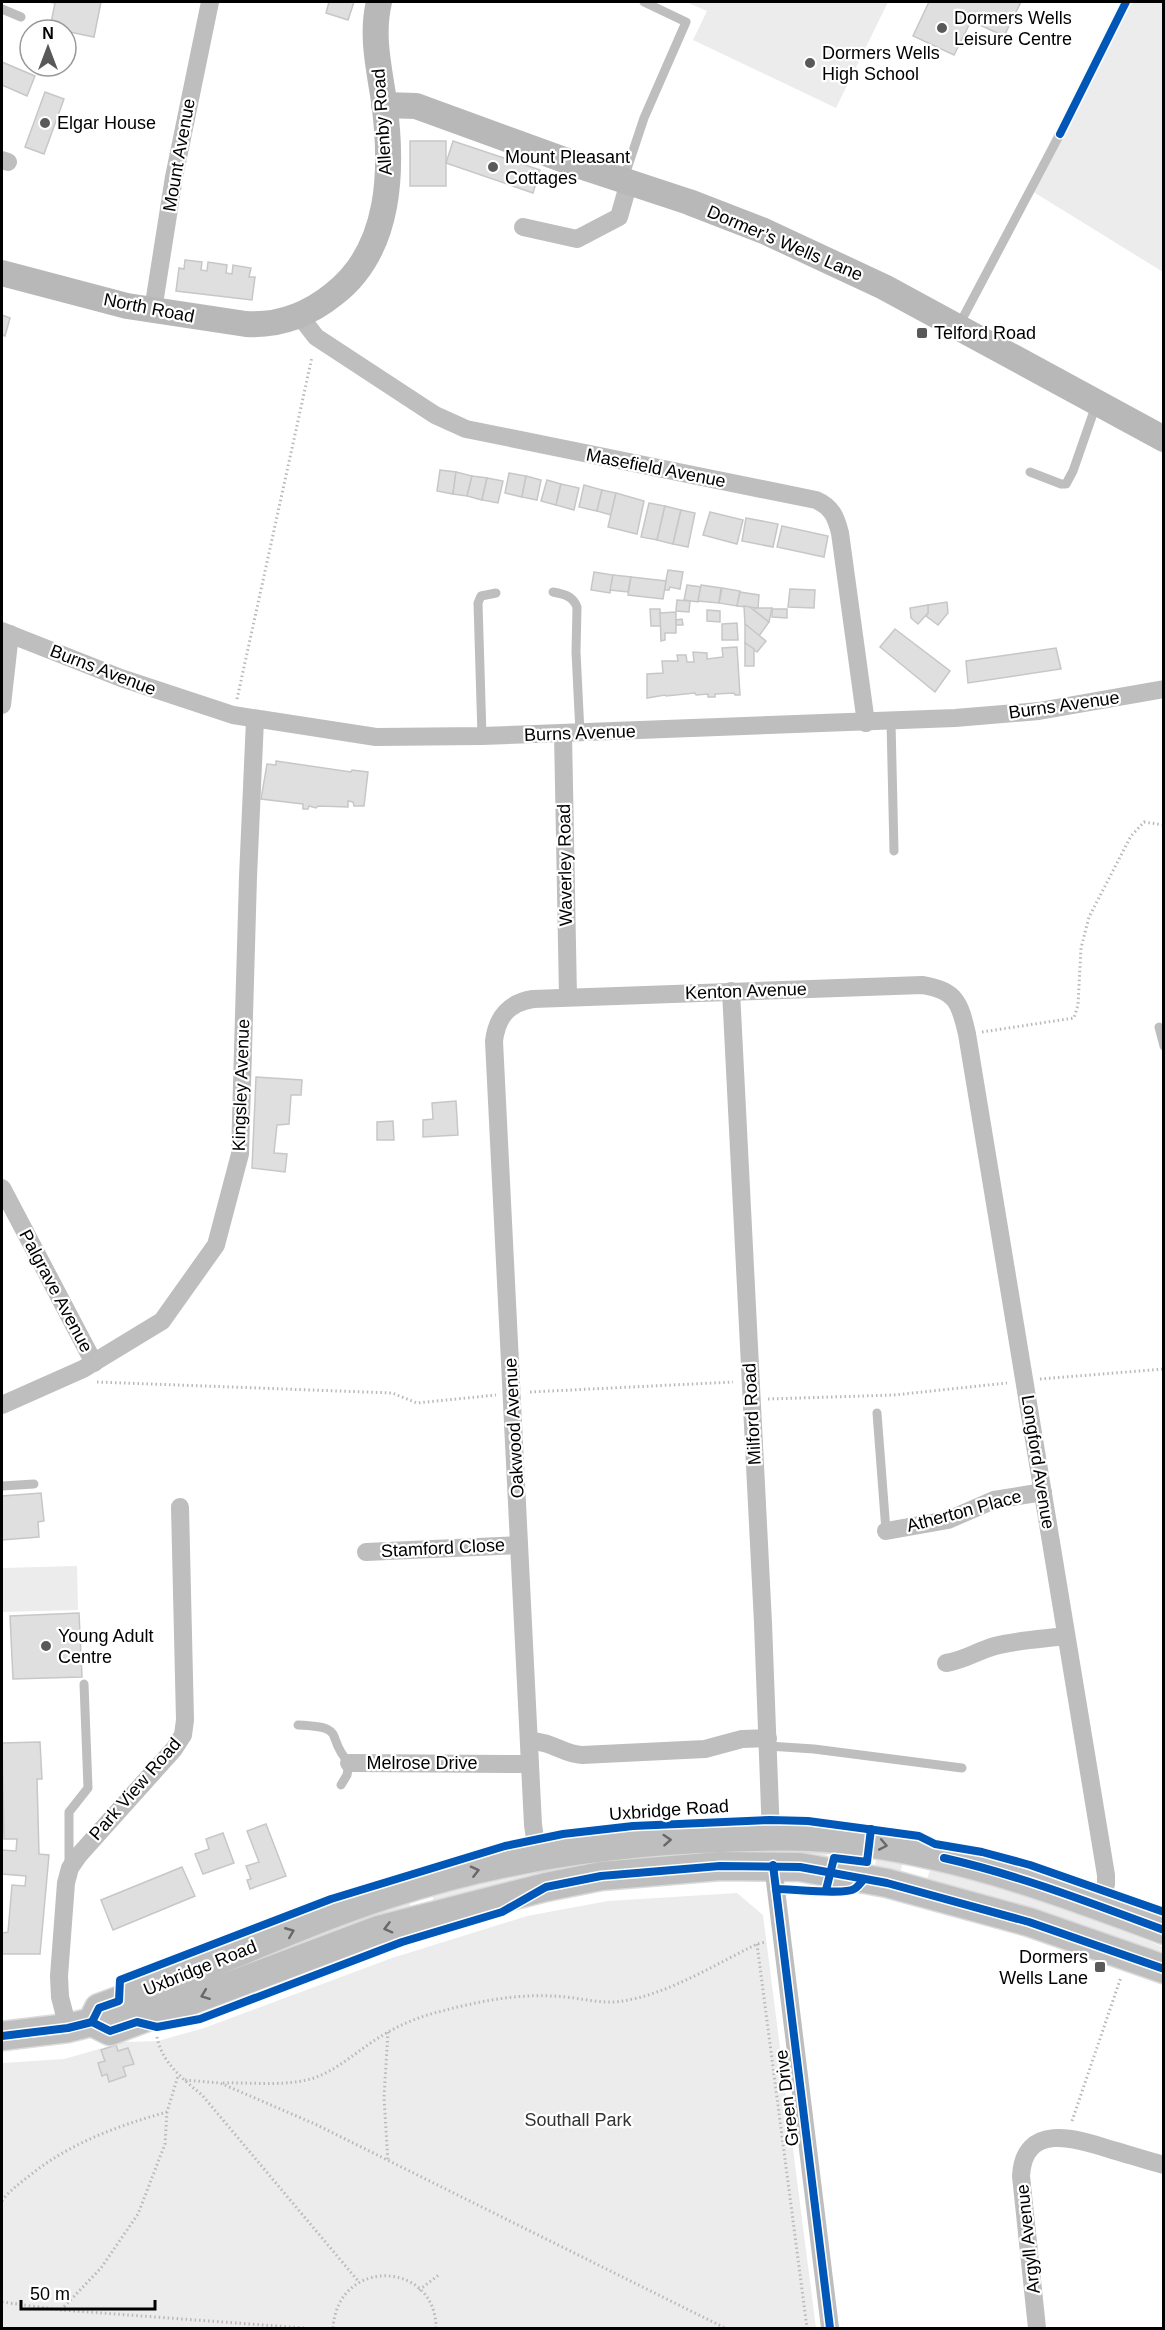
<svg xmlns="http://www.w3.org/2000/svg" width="1165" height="2330" viewBox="0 0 1165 2330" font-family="Arial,sans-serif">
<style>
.green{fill:#ececec}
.building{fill:#dfdfdf;stroke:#c7c7c7;stroke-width:1.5}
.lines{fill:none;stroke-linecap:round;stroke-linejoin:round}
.primary-casing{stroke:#dbdbdb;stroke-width:31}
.path{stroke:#b9b9b9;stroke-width:3;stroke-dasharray:1.5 3;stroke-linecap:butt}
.lane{stroke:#bebebe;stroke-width:9}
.street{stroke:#bebebe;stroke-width:18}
.secondary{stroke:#b8b8b8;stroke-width:26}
.primary{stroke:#bebebe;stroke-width:28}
.cycleway-casing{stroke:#fff;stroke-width:11}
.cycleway{stroke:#0057b8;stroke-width:8}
.oneway{stroke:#686868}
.poi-dot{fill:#595959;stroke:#fff;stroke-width:2}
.labels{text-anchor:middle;stroke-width:4.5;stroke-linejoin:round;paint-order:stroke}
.poi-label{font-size:18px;fill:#000;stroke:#fff;text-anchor:start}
.street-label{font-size:18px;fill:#000;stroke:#fff}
.park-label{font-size:18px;fill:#333;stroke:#fff}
</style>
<rect width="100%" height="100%" fill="#fff"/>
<g class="green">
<path d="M686,2H888L836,108L693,40L707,11Z"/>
<path d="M1120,2H1163V272L1027,188Z"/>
<path d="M77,1566L78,1610L2,1612V1568Z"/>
<path d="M765,1849L827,1851L826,1862L435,1905L432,1895L540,1871L624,1857Z"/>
<path d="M877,1856L903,1862L899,1878L873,1872Z"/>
<path d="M937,1867L1036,1896L1163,1947V1962L932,1886L927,1879L930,1870Z"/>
<path d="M737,1893L763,1915L816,2328H2V2063L64,2059L124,2042L158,2041L204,2028L392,1958L527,1916L608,1901Z"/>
<path d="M409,1901L411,1912L222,1976L301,1940Z"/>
</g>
<g class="building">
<path d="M49,2H101L94,37L50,28L55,3Z"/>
<path d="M329,2H354L348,20L326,13Z"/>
<path d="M929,2H1021L1004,36L971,21L954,55L913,36Z"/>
<path d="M2,62L35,76L27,96L2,85Z"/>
<path d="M45,92L64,99L44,154L25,147Z"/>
<rect x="410" y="141" width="36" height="45"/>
<path d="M453,141L540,170L533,193L446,163Z"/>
<path d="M185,260L202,262L201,270L207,271L208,262L227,265L226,273L232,274L233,265L251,268L249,277H255L252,300L176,291L179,268L184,269Z"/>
<path d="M2,315L10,318L5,336L2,335Z"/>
<path d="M440,470L456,472L453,494L437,491Z"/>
<path d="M456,472L472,476L467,496L453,494Z"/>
<path d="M509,473L526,476L522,497L505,493Z"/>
<path d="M472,476L487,478L482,500L467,496Z"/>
<path d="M526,476L541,480L537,500L522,497Z"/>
<path d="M487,478L503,481L498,503L482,500Z"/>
<path d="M547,480L561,484L556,505L541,501Z"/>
<path d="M561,484L579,488L574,510L556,505Z"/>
<path d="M584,485L602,490L597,511L579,507Z"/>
<path d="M602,490L616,493L611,515L597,511Z"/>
<path d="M616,493L644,501L637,534L608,527Z"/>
<path d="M649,503L665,506L657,540L641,537Z"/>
<path d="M665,506L681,510L673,544L657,540Z"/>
<path d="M681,510L695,513L688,547L673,544Z"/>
<path d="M710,512L743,520L737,544L703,535Z"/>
<path d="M746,518L778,524L773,547L742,541Z"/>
<path d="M782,526L828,536L824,557L777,547Z"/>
<path d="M668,570L683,572L680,589L670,587L669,590H664Z"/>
<path d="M594,572L613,575L610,593L591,590Z"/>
<path d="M613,575L631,577L628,592L610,590Z"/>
<path d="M631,577L666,581L663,599L628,595Z"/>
<path d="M687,585L701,587L698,602L684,600Z"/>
<path d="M701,585L721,588L719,603L698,601Z"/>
<path d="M722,588L740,591L737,606L719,603Z"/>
<path d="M790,589L815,590L814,608L788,607Z"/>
<path d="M740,592L759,595L758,608L737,606Z"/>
<path d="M677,600L690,601L689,612L676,611Z"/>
<path d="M947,602L948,613L938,625L926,616L928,613V605Z"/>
<path d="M928,605V613L918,624L911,618L910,608Z"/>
<path d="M744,606L750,607L769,622L759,636L745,624Z"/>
<path d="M755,608H772L769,622L754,610Z"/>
<path d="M650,609H660L661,626H651Z"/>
<path d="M772,609H787V618L772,617Z"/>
<path d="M707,610L720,611V622L707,621Z"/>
<path d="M676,612V633H665V640L661,641L660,613Z"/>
<path d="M682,619L683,625H676V620Z"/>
<path d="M737,623L738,640H722V624Z"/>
<path d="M745,624L766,641L757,652L745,643Z"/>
<path d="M895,629L950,671L935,692L880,647Z"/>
<path d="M745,643L754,649V666H745Z"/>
<path d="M737,647L740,695H735L734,693L715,694V697H708V694L696,695L695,693L666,696L665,695L647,698V674L663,673L662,661H678L677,655H686L687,662H694L693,652L707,653V659L723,657L722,648Z"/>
<path d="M1056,648L1061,669L968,683L966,661Z"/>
<path d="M276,761L351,772L352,770L368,772L364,806H354L353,802L348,801V807L318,806L316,808L309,806L308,809H303V804L261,799L267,764L276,765Z"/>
<path d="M256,1077L302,1080L301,1095H291L289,1124L277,1125L274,1153L287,1154L285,1172L252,1168Z"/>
<path d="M456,1101L458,1135L423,1137V1120L433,1119L432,1103Z"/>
<path d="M393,1121L394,1140H377V1122Z"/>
<path d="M41,1493L44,1521L38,1522L39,1537L2,1540V1496Z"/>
<path d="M79,1613L82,1677L13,1679L10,1616Z"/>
<path d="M40,1742L42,1779H37L39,1854L49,1855L40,1954H2V1933L8,1932L12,1885L25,1886L26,1876L2,1874V1850L16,1851L17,1839H4L2,1743Z"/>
<path d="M266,1824L286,1876L250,1889L247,1880L251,1879L246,1866L259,1862L247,1831Z"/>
<path d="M223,1833L234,1863L203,1874L195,1854L209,1849L206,1839Z"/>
<path d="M182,1867L195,1896L113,1930L101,1900Z"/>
<path d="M116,2045L118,2051L128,2048L134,2064L123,2067L126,2076L109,2082L107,2074L102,2076L98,2063L105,2061L101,2050Z"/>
</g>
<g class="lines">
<defs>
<g id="primary">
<path d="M92,2022L99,2008C197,1973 290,1926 389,1894C496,1859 609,1842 722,1838C767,1836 815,1835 860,1842C968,1857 1063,1892 1164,1930"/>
<path d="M92,2022L110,2031L378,1930L546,1887L601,1876L720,1866L800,1867L887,1883L1029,1922L1164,1969"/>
<path d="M2,2036L68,2028L92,2022"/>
</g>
</defs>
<use href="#primary" class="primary-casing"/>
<g class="path">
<path d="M237,699L312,357"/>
<path d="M982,1032L1074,1018L1078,1005L1081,948L1089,917L1131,836L1144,822L1164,825"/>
<path d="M1040,1379L1164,1369"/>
<path d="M97,1382L392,1393L417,1403L496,1395"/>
<path d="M530,1392L733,1382"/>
<path d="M768,1399L894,1395L1007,1383"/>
<path d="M757,1944L807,2328"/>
<path d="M388,2032L384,2097L388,2162"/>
<path d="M157,2037C162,2063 183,2079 202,2095L359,2282"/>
<path d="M185,2080L220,2083L315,2124L725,2328"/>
<path d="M223,2083C252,2082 286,2087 314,2078C336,2070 353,2055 372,2042C394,2027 417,2017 442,2011C476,2002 515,1994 551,1996C575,1996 599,2005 623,2001C668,1994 716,1964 757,1944L766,1942"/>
<path d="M1072,2121L1121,1977"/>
<path d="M2,2201C9,2191 19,2184 29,2176C70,2143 117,2126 167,2112"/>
<path d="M419,2290L440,2274"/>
<path d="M2,2302L61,2310L304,2328"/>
<path d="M61,2310L101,2268L138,2214L165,2144L167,2112L178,2076"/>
<path d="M333,2328C338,2256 436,2261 436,2328"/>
</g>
<g class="lane">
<path d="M2,9L21,17"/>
<path d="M624,178L644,118L686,22L644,2"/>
<path d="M959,325L1060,134"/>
<path d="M1030,472L1061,484H1066L1073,471L1096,405"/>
<path d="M553,592C564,594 573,596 577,607L576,652L580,733"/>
<path d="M891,722L894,851"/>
<path d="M482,736L478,603L481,596L496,593"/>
<path d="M1159,1027L1164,1046"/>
<path d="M877,1413L886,1531"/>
<path d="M2,1486L34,1484"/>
<path d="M298,1725C349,1727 324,1736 349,1763L347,1775L341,1785"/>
<path d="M768,1746L814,1749L962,1768"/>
<path d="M69,1865V1812L88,1788L84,1684"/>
</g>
<g class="street">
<path d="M2,160L8,162"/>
<path d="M523,227L577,239L619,217L629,182"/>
<path d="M153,310L174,177L210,2"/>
<path d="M299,315L316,337L435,415L466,429L816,500C832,507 836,517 840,533L866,723"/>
<path d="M2,631L121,678L233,715L376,737L482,736L955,718L1039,711L1164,689"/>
<path d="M2,705L10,634"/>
<path d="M563,733L568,997"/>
<path d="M731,991L763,1623L771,1836"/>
<path d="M2,1188L94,1363"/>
<path d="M2,1405L83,1369L162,1321L216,1245L240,1154L248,877L255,720"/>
<path d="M886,1531L948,1520L994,1500L1043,1492"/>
<path d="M366,1552L519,1545"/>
<path d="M946,1663C965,1660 977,1651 995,1646C1018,1640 1042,1639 1066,1636"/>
<path d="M529,1741C552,1741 563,1754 582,1755L705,1749L742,1739L768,1738"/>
<path d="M349,1763L530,1764"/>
<path d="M538,1857L533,1825L494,1041C497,1017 508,1003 533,999L922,985C956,990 960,1003 967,1034L1106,1875V1884L1099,1906"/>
<path d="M773,1865L830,2328"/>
<path d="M68,2028L60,1997L59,1976L66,1883L70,1868L79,1855L174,1749L183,1735L185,1720L180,1507"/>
<path d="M1037,2328L1021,2176C1024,2122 1076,2138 1109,2149C1127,2154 1145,2160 1164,2165"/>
</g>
<g class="secondary">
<path d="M384,105L416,106L589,169L689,202L764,231L884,287L1164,439"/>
<path d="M2,273L127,306L246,324C279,326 308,315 334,294C392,249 393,168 384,101C379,68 371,35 379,2"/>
</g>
<use href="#primary" class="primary"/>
<defs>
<g id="cycleway">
<path d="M1060,134L1126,2"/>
<path d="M944,1858C1019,1875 1091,1903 1164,1930"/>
<path d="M773,1865L830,2328"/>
<path d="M776,1889C791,1889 846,1895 854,1889C858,1887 861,1882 864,1879"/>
<path d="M826,1890L834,1858L867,1862L871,1829"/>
<path d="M92,2022L99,2008L119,2001L120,1980L331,1899L505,1846L563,1834L633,1826L770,1820L808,1821L919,1836L935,1844L982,1852L1030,1865L1164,1912"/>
<path d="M92,2022L110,2031L137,2022L157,2027L200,2019L402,1942L502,1912L546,1887L601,1876L720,1866L800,1867L887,1883L1029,1922L1164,1969"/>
<path d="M2,2036L68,2028L92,2022"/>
</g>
</defs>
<use href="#cycleway" class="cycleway-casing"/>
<use href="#cycleway" class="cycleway"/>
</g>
<defs><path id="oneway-chevron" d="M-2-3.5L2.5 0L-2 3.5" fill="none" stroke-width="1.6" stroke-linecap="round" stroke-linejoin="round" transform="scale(1.5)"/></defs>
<g class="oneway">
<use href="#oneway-chevron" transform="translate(667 1840) rotate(-4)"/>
<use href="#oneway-chevron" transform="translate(883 1845) rotate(11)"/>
<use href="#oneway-chevron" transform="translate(475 1871) rotate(-14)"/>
<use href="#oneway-chevron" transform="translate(388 1928) rotate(165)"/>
<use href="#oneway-chevron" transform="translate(290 1932) rotate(-22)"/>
<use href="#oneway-chevron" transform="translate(205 1995) rotate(159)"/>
</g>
<g class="poi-dot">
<circle cx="942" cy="28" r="6"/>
<circle cx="810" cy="63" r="6"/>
<circle cx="45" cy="123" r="6"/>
<circle cx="493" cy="167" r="6"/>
<rect x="916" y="327" width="12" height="12" rx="3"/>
<circle cx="46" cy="1646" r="6"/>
<rect x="1094" y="1961" width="12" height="12" rx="3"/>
</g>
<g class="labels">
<g class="poi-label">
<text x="954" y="24">Dormers Wells<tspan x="954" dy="21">Leisure Centre</tspan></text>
<text x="822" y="59">Dormers Wells<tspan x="822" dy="21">High School</tspan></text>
<text x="57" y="129">Elgar House</text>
<text x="505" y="163">Mount Pleasant<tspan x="505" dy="21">Cottages</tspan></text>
<text x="934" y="339">Telford Road</text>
<text x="58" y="1642">Young Adult<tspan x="58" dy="21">Centre</tspan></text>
<text x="1088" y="1963" text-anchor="end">Dormers<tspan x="1088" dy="21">Wells Lane</tspan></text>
</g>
<g class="street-label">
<text transform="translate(382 122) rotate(-94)" y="6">Allenby Road</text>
<text transform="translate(179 155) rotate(-80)" y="6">Mount Avenue</text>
<text transform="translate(785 243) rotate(23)" y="6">Dormer’s Wells Lane</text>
<text transform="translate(149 308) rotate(11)" y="6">North Road</text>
<text transform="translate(656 468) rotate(11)" y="6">Masefield Avenue</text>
<text transform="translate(103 670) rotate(21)" y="6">Burns Avenue</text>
<text transform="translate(1064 705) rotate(-8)" y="6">Burns Avenue</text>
<text transform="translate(580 733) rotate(-2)" y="6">Burns Avenue</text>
<text transform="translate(565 865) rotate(-91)" y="6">Waverley Road</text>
<text transform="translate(746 991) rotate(-2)" y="6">Kenton Avenue</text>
<text transform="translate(241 1085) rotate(-88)" y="6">Kingsley Avenue</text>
<text transform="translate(56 1291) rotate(62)" y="6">Palgrave Avenue</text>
<text transform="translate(752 1414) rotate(-93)" y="6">Milford Road</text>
<text transform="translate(514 1428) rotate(-93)" y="6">Oakwood Avenue</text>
<text transform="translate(1038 1462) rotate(81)" y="6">Longford Avenue</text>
<text transform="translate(964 1511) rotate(-15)" y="6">Atherton Place</text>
<text transform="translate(443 1548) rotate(-3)" y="6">Stamford Close</text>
<text x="422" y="1769">Melrose Drive</text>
<text transform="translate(135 1789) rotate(-49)" y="6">Park View Road</text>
<text transform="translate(669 1810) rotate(-4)" y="6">Uxbridge Road</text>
<text transform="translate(200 1968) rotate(-22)" y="6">Uxbridge Road</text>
<text transform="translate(787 2098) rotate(-97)" y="6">Green Drive</text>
<text transform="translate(1028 2239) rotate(-96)" y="6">Argyll Avenue</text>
</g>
<g class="park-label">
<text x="578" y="2126">Southall Park</text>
</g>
</g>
<rect width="1165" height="2330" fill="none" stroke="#000000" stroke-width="6"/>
<g transform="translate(48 48)"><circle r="28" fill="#ffffff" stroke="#999999" stroke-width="1.5"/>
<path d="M0-4.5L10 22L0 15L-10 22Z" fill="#595959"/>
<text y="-9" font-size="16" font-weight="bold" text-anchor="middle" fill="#000000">N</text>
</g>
<path d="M21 2300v9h134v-9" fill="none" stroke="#000000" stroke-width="3"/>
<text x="30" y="2300" font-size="18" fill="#000000" stroke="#ffffff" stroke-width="4.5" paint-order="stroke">50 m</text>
</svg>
